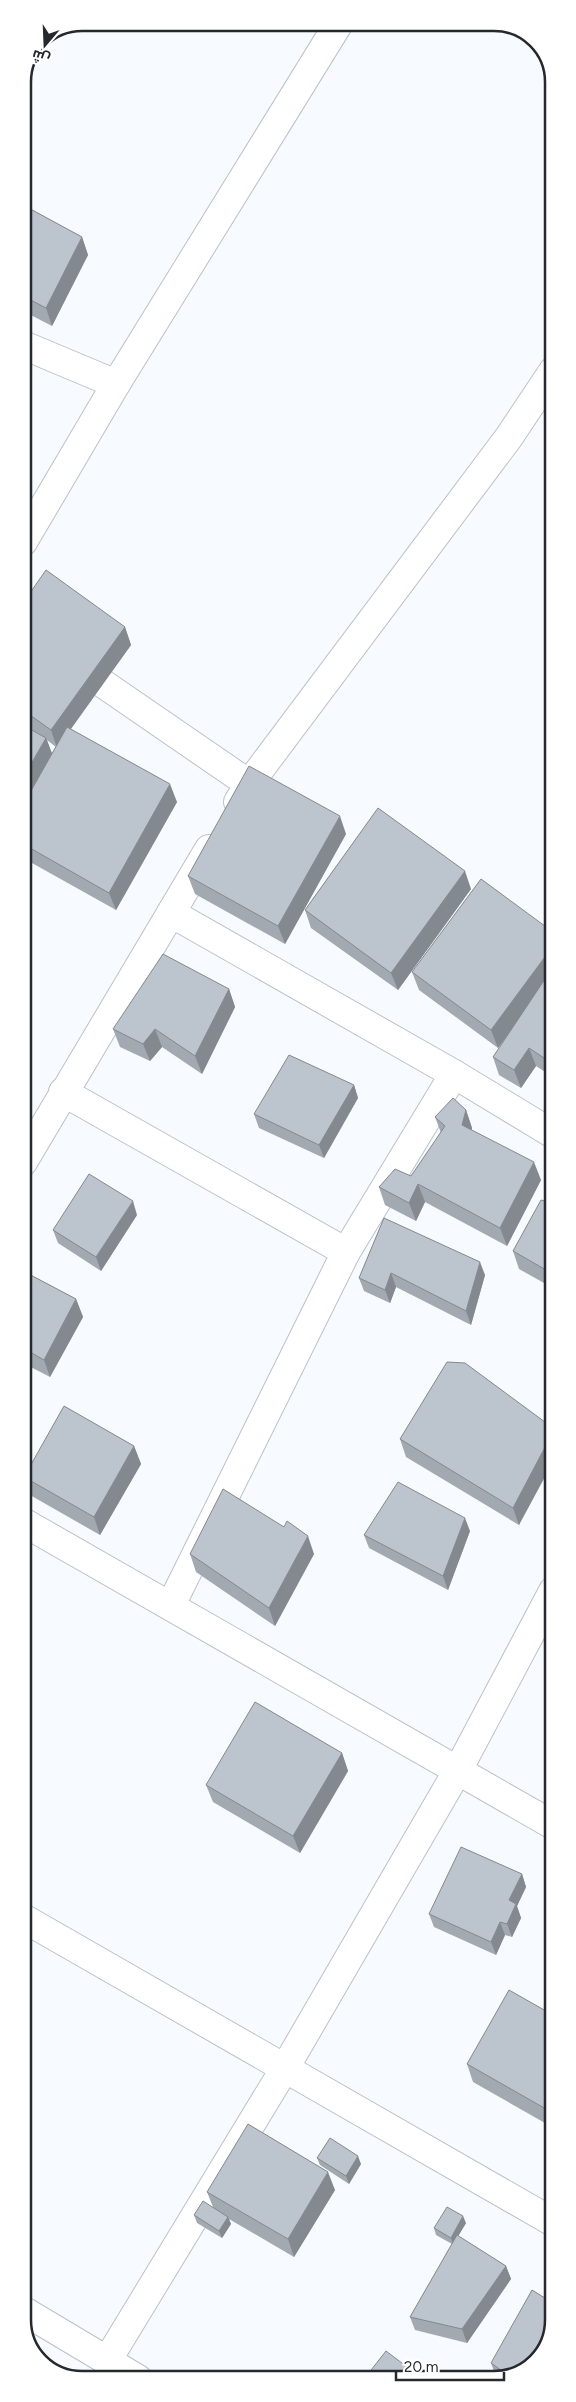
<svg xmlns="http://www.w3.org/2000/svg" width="576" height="2402" viewBox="0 0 576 2402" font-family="Figtree,Cairo,sans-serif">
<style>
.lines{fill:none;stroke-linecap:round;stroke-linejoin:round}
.minor-casing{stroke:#bac2cb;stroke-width:30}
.minor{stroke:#fff;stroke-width:28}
.wall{fill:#a2a9b0;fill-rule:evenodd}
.shaded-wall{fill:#848990}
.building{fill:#bcc4cd;stroke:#848990}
.rim{fill:none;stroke:#25282c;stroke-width:2.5}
</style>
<rect width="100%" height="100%" fill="#f7fafe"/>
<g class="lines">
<defs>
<g id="minor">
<path d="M23,345L116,384"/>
<path d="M23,542L116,384L339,23"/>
<path d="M73,663L249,784"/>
<path d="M238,802L249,784L509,437L553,371"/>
<path d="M171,913L454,1074L553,1134"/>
<path d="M63,1092L346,1252"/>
<path d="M23,1162L209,849"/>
<path d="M23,1522L553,1825"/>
<path d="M171,1605L346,1252L454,1074"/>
<path d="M23,1918L553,2222"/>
<path d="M24,2311L138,2379"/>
<path d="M107,2361L285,2068L458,1770L553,1591"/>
</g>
</defs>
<use href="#minor" class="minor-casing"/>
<use href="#minor" class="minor"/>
</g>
<g class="wall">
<path d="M23,205L82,237L88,255L52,326L23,311Z"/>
<path d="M23,603L125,627L131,645L71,729L177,802L116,910L23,858V725L34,731L23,723ZM47,740L56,747L52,754Z"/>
<path d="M346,834L285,944L195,894L188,876Z"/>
<path d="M471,889L398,990L311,928L305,910Z"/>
<path d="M553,932V1077L536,1066L521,1088L499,1075L493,1057L507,1036L498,1048L419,990L412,972Z"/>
<path d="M229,989L235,1007L202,1074L162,1047L150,1061L120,1047L113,1029Z"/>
<path d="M354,1085L358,1098L324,1158L259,1128L254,1114Z"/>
<path d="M466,1110L472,1128V1130L541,1180L507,1246L425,1202L416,1221L385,1205L379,1187L411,1176L441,1133L435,1117Z"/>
<path d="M553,1203V1288L519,1269L513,1251Z"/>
<path d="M137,1215L101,1271L58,1243L53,1230Z"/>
<path d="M384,1218L485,1275L471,1325L396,1287L390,1303L364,1291L359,1278Z"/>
<path d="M23,1271L76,1299L83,1317L50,1377L23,1363Z"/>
<path d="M553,1428L519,1525L406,1457L400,1439Z"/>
<path d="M134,1446L141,1464L100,1535L30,1495L24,1477Z"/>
<path d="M470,1531L448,1590L369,1548L364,1535Z"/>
<path d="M190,1554H314L275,1626L196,1572Z"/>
<path d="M342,1753L348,1771L300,1853L213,1802L206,1785Z"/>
<path d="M522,1874L526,1887L517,1906L521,1918L512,1937L505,1935L496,1955L434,1927L429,1914Z"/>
<path d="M553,2015V2125L552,2127L473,2082L467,2064Z"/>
<path d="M317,2158L361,2164L349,2184L320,2165Z"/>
<path d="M335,2190L294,2257L229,2219L231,2224L222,2238L197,2223L194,2215L213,2207L207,2192Z"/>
<path d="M466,2223L458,2236L506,2266L511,2279L467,2343L415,2330L410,2317L452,2244L436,2235L434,2228Z"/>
<path d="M539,2359L505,2378H498L496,2377L491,2363Z"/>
</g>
<g class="shaded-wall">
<path d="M82,237L88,255L52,326L46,308Z"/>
<path d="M125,627L131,645L57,748L51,730Z"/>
<path d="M46,738L53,756L23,807V778Z"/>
<path d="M170,784L177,802L116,910L109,893Z"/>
<path d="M340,816L346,834L285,944L278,926Z"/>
<path d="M465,871L471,889L398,990L391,973Z"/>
<path d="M553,946V973L498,1048L491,1030Z"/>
<path d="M229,989L235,1007L202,1074L195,1056Z"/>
<path d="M155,1029L162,1047L150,1061L143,1044Z"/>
<path d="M529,1048L536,1066L521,1088L514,1070Z"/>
<path d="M354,1085L358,1098L324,1158L319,1145Z"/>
<path d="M466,1110L472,1128L469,1143L462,1125Z"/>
<path d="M534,1162L541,1180L507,1246L500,1228Z"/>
<path d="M418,1184L425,1202L416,1221L409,1203Z"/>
<path d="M133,1201L137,1215L101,1271L96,1257Z"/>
<path d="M480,1262L485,1275L471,1325L466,1311Z"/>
<path d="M391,1273L396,1287L390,1303L385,1290Z"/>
<path d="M76,1299L83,1317L50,1377L44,1360Z"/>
<path d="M23,1395L26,1402L23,1406Z"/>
<path d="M553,1432V1462L519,1525L513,1508Z"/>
<path d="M134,1446L141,1464L100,1535L94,1517Z"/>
<path d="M465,1518L470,1531L448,1590L443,1576Z"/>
<path d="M308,1536L314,1554L275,1626L269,1608Z"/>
<path d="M342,1753L348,1771L300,1853L293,1836Z"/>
<path d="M522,1874L526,1887L517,1906L521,1918L512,1937L507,1924L509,1900Z"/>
<path d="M500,1922L505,1935L496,1955L491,1942Z"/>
<path d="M553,2096V2125L552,2127L546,2109Z"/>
<path d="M358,2156L361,2164L349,2184L346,2176Z"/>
<path d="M328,2172L335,2190L294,2257L288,2239Z"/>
<path d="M463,2216L466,2223L453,2245L451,2238Z"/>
<path d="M228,2217L231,2224L222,2238L219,2231Z"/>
<path d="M506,2266L511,2279L467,2343L462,2329Z"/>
</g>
<g class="building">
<path d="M23,205L82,237L46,308L23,296Z"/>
<path d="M46,570L125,627L51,730L23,710V603Z"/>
<path d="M23,725L46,738L23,778Z"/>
<path d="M67,727L170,784L109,893L23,844V805Z"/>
<path d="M249,766L340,816L278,926L188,876Z"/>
<path d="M378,808L465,871L391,973L305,910Z"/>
<path d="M481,879L553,932V946L491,1030L412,972Z"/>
<path d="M163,954L229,989L195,1056L155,1029L143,1044L113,1029Z"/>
<path d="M553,967V1064L529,1048L514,1070L493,1057Z"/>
<path d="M289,1055L354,1085L319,1145L254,1114Z"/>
<path d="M453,1098L466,1110L462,1125L534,1162L500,1228L418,1184L409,1203L379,1187L395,1169L411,1176L445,1126L435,1117Z"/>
<path d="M89,1174L133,1201L96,1257L53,1230Z"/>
<path d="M541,1200L553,1203V1274L513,1251Z"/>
<path d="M384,1218L480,1262L466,1311L391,1273L385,1290L359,1278Z"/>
<path d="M23,1271L76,1299L44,1360L23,1348Z"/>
<path d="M447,1362L465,1363L553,1428V1432L513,1508L400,1439Z"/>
<path d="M64,1406L134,1446L94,1517L24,1477Z"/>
<path d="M398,1482L465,1518L443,1576L364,1535Z"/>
<path d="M223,1489L284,1527L287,1521L308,1536L269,1608L190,1554Z"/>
<path d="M255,1702L342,1753L293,1836L206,1785Z"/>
<path d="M461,1847L522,1874L509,1900L516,1904L507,1924L500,1922L491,1942L429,1914Z"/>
<path d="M509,1990L553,2015V2096L546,2109L467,2064Z"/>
<path d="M248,2124L328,2172L288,2239L207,2192Z"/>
<path d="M330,2138L358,2156L346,2176L317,2158Z"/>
<path d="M203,2201L228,2217L219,2231L194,2215Z"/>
<path d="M447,2207L463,2216L451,2238L434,2228Z"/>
<path d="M457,2235L506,2266L462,2329L410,2317Z"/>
<path d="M532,2290L553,2303L554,2320L539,2359L509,2376L491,2363Z"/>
<path d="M386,2351L423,2379H364Z"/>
</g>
<path d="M0 0H576V2402H0ZM82 31H494A51 51 0 0 1 545 82V2320A51 51 0 0 1 494 2371H82A51 51 0 0 1 31 2320V82A51 51 0 0 1 82 31Z" fill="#fff" fill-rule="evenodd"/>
<path class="rim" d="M82 31H494A51 51 0 0 1 545 82V2320A51 51 0 0 1 494 2371H82A51 51 0 0 1 31 2320V82A51 51 0 0 1 82 31Z"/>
<g transform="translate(45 45) rotate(199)" stroke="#ffffff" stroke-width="4" paint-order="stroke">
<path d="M0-4L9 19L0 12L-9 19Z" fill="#25282c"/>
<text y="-8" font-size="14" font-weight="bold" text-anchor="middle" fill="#25282c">ش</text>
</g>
<path d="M396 2372v8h108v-8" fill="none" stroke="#25282c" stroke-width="2.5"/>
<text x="404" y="2372" font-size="15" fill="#25282c" stroke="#ffffff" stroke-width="4" paint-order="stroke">20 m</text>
</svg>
